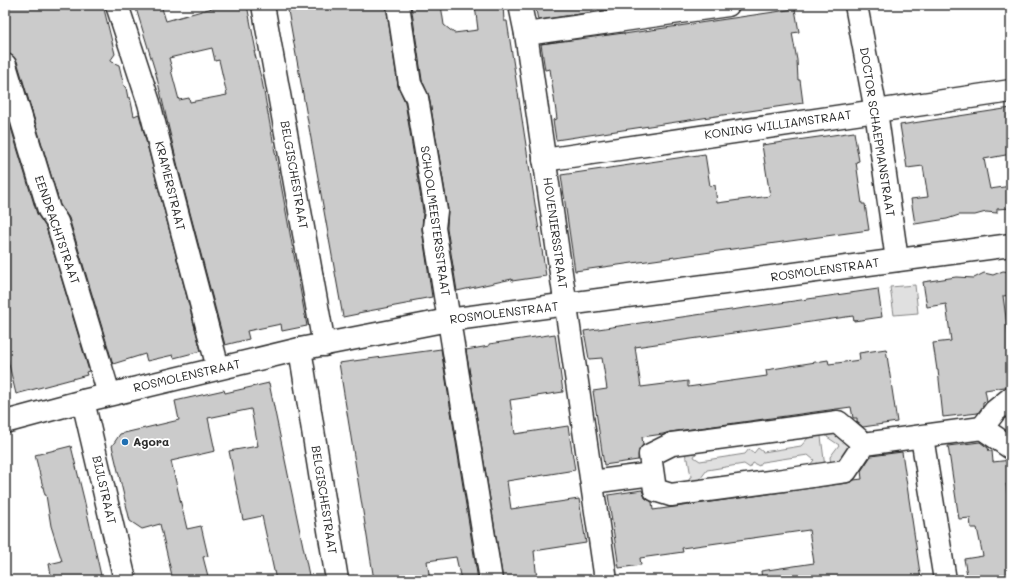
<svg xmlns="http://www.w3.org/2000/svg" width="1016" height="585" viewBox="0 0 1016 585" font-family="Mali,sans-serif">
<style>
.green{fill:#e0e0e0;stroke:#868686}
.building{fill:#cbcbcb;stroke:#2b2b2b;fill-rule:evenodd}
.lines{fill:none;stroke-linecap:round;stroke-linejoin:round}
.street-casing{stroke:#2b2b2b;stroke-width:25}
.street{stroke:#fff;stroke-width:22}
.poi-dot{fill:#1f6fb2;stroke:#fff;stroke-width:1.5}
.labels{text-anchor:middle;stroke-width:3.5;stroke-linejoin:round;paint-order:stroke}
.street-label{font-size:12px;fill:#2b2b2b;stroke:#fff}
.poi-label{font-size:12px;font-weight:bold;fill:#2b2b2b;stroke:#fff;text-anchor:start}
</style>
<rect width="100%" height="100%" fill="#fff"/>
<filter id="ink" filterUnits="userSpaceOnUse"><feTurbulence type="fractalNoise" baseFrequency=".025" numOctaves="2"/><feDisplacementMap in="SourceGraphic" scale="8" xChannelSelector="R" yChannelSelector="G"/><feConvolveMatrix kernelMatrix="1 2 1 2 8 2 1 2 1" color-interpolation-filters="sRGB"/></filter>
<g filter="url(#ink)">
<g class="green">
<path d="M915,285L918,313L894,315L890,287Z"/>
<path d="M832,427L848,443C847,456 842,461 831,466L830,457L839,445L827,437L826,428Z"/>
<path d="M820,429L825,467L806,470L814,460L808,455L762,462L759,466L753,463L750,468L744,464L707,470L694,487H690L689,478L691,477L688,459H686L685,449L699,447L694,457L700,461L745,454L749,449L754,453L758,448L763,452L801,446L815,430Z"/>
</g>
<g class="building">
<path d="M5,5H103L115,54L110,61L119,65L124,86L126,88L128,98L130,97L134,116L139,114L201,351L174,358L173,355L147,361L145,354L113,364L69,218L60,205L17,61L13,56L5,53Z"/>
<path d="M135,5H161L166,21L223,5H247L256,51H254L262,81L307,326L282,331L281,324L247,331L249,339L225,345L179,171L156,74ZM212,48L215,61L219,60L227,95L190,102L189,98L179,100L171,70L172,69L169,58Z"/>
<path d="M287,5H386L398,86L405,102L423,211L422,230L432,297L411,301V303L358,313V314L343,317Z"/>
<path d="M411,5H441L444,25L454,33L478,30L475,5H503L504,21H507L546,276L512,281V279L457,291L447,228L448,209L429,96L422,80Z"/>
<path d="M535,5H620V8L538,20Z"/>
<path d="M795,9L799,32L792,33L797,60L798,80H800L803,103L556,140L553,120L557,119L550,69L545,70L541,44L624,33V34Z"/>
<path d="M5,108L37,214L46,227L89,371L86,372L87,375L16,394L5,348Z"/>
<path d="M1011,108V154L984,159L990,189L1011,186V208L997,209V213L986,212L975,215H959L947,219L915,224L911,199L928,197L923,166L907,168L900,125Z"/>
<path d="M854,132L859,161L856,162L862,204H865L869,230L575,271L561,175L705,154L710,186L715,185L717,203L770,196L762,145Z"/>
<path d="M1003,271L1011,272V295L1003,296L1011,354V386L985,390L987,401L983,402V406L978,413L943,417L938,370H937L933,343L951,341L946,304L927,307L923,282L956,277L974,278L984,273L993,275Z"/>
<path d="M878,289L882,317L854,321L853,316L635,347L641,387L688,381V387L767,376L766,370L828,360L829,364L860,360L859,353L886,349L897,422L863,427L857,422V418H853L851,407L670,432L663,434L642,437L643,445L639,450L638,460L604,465L593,391L607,389L602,358L589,359L584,331Z"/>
<path d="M555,334L563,392L510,400L515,434L568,426L575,470L507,481L511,509L579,499L586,543L534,551L537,580H503L466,350L489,346V344Z"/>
<path d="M441,349L478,580H461L456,557L427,561L430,580H374L339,363Z"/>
<path d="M269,383L310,580H276L262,516L243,520L229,451L258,446L251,409L208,418L215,451L171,461L187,529L201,526L208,556L203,557L209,580H173L160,524L142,529L130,521L112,446L120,434L179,420L175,401L224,390L225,393Z"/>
<path d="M980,442L988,448L989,451H992L993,462L1011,460V483L1006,484L1011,520V578L998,580H968L964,559L983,556L977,528H971L970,518L959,519L948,446Z"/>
<path d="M71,446L84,499L102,580H52L49,564L62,561L51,526L46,495H45L35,455Z"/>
<path d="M902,452L921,580H762L761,571L814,563L809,530L682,548L683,552L640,558L641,565L619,568L608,495L642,490L645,498L652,502L653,510L848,483L854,480L862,479L861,471L871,456Z"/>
</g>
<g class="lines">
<defs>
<g id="street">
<path d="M117,5L149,103L167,174L218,368"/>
<path d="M263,5L324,345"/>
<path d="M398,5L410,84L417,98L436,211L434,228L491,580"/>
<path d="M520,5L526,34L606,580"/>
<path d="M856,5L876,111L897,260"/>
<path d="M526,34L728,5"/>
<path d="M5,65L49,210L57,222L109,394"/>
<path d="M544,160L1011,91"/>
<path d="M300,349L337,580"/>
<path d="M83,401L125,580"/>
<path d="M5,422L83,401L300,349L448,320L1011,245"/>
<path d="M982,428L995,411L1011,398"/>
<path d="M922,437L945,580"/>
<path d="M864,444L846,471L798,478L671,495L655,490L650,455L672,444L838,422L864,444L982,428L1011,448"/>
<path d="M592,482L652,474"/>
</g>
</defs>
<use href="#street" class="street-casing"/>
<use href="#street" class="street"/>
</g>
</g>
<circle class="poi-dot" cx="125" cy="442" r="4"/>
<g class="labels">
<g class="street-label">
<text transform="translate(778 125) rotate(-8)" y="4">KONING WILLIAMSTRAAT</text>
<text transform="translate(877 132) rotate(81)" y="4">DOCTOR SCHAEPMANSTRAAT</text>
<text transform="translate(294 175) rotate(80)" y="4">BELGISCHESTRAAT</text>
<text transform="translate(170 186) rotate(76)" y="4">KRAMERSTRAAT</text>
<text transform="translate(435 221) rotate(82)" y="4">SCHOOLMEESTERSSTRAAT</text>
<text transform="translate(57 230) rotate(71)" y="4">EENDRACHTSTRAAT</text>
<text transform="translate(555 233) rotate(82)" y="4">HOVENIERSSTRAAT</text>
<text transform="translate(825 270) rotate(-8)" y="4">ROSMOLENSTRAAT</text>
<text transform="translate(504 313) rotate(-7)" y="4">ROSMOLENSTRAAT</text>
<text transform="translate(187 376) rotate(-13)" y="4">ROSMOLENSTRAAT</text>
<text transform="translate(104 490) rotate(77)" y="4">BIJLSTRAAT</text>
<text transform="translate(324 500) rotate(81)" y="4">BELGISCHESTRAAT</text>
</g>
<g class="poi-label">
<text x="133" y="446">Agora</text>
</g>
</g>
<rect width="1016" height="585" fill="none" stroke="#fff" stroke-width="20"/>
<rect x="10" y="10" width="996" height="565" fill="none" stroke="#2b2b2b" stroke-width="1.5" filter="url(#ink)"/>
</svg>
